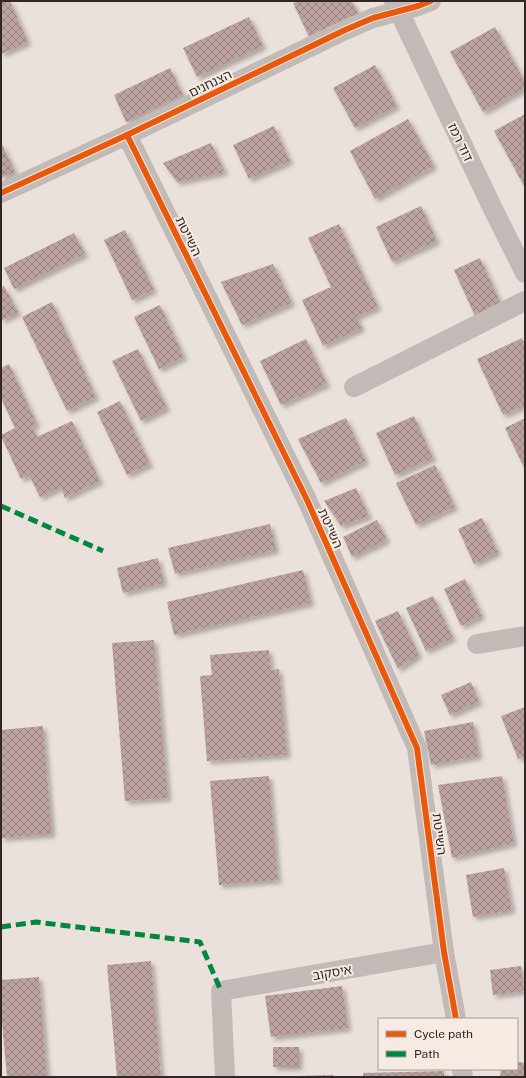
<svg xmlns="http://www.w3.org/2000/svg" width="526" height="1078" viewBox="0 0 526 1078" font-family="'Public Sans','Noto Sans Hebrew',sans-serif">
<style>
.building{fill:url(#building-cross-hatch);filter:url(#shadow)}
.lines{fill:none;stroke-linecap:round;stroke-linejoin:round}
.street{stroke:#c2bab7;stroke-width:20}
.quiet{stroke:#00873e;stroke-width:5;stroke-dasharray:10 5;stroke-linecap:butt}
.cycleway-casing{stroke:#f7eae3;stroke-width:8}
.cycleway{stroke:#e8590c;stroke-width:6}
.labels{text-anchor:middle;stroke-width:4;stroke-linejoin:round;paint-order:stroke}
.street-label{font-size:13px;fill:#322726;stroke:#f7eae3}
</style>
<defs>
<pattern id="building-cross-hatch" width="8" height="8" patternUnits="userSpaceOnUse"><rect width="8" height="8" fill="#bca2a0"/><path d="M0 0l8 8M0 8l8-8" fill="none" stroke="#998482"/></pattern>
<filter id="shadow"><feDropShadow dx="3.5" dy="3.5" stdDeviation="2" flood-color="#0004"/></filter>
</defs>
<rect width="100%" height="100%" fill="#eae1dd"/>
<g class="building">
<path d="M1,1H10L28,42L1,54Z"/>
<path d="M299,1H352L360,17L311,41L293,3Z"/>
<path d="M249,17L263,46L197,77L183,48Z"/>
<path d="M495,27L525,82V88L483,112L450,52Z"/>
<path d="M375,65L397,106L355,128L333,88Z"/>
<path d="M170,68L183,95L126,122L114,95Z"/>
<path d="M525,114V185L524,186L494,131Z"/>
<path d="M408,119L434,166L375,199L350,151Z"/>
<path d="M274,126L290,161L249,179L233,145Z"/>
<path d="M1,142L15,172L1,178Z"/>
<path d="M211,143L225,172L177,182L163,163Z"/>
<path d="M421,206L437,241L392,262L376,227Z"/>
<path d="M339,224L378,307L356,317L362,328L323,346L302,300L331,287L308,238Z"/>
<path d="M125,230L154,290L132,300L104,240Z"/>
<path d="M74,233L85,254L14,289L4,268Z"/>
<path d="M480,258L501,304L475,316L454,270Z"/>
<path d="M273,264L292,303L242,325L221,282Z"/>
<path d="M4,286L18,312L1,321V288Z"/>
<path d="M52,302L96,397L67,411L22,317Z"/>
<path d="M160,305L184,357L159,369L134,317Z"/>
<path d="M522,338L525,344V405L503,415L477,359Z"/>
<path d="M306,339L327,384L281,405L260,361Z"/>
<path d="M138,349L167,408L141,421L112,361Z"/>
<path d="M9,364L37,424L32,426L37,437L72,421L100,481L65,498L61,487L40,497L29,475L21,479L1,436V435L15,428L1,398V368Z"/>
<path d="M120,401L150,464L127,475L97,412Z"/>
<path d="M414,416L433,458L395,475L376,433Z"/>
<path d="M346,418L366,461L321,483L298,439Z"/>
<path d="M525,418V470L505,428Z"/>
<path d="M435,465L455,507L416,525L396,483Z"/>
<path d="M356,488L369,516L341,526L324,501Z"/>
<path d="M482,518L498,552L474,564L458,529Z"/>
<path d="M377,520L387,540L352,557L343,537Z"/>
<path d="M270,524L276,550L175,574L168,548Z"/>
<path d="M158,558L164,583L123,593L117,568Z"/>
<path d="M303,570L311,603L174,635L167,602Z"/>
<path d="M465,579L482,616L461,626L444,589Z"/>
<path d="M433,596L453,638L426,651L406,608Z"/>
<path d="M398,611L419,655L398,669L375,621Z"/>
<path d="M154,640L168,798L125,801L112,643Z"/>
<path d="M269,650L271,670L279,669L287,755L207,761L200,676L212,675L210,655Z"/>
<path d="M471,682L479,702L450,715L441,695Z"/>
<path d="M525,707V756L518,759L501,716Z"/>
<path d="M473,722L479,756L431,765L424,731Z"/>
<path d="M43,726L52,834L1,838V730Z"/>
<path d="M269,776L278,880L219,885L210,781Z"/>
<path d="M502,776L514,843L452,858L438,785Z"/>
<path d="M504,868L512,910L473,917L466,875Z"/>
<path d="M151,961L161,1077H117L107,965Z"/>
<path d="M521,966L524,991L493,995L490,970Z"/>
<path d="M39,977L47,1077H7L1,1011V980Z"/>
<path d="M342,986L348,1028L271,1037L265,996Z"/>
<rect x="273" y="1047" width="26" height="20"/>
<path d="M517,1062L525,1063V1077H500L501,1069H517Z"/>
<path d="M444,1071V1077H363V1073Z"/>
<path d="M333,1075V1077H297V1076Z"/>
</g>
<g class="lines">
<g class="street">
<path d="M394,1L493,209L525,273"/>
<path d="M127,135L307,500L417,748L444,952L456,1019"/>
<path d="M1,193L127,135L345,30L373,18L418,6L431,1"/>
<path d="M354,387L525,301"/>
<path d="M477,644L525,636"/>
<path d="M462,1069L463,1077"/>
<path d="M225,1077L221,991L444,952"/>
</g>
<g class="quiet">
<path d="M1,506L103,551"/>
<path d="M1,927L36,922L200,942L221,991"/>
</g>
<defs>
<g id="cycleway">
<path d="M127,135L307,500L417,748L444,952L456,1019"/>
<path d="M1,193L127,135L345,30L373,18L418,6L431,1"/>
</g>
</defs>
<use href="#cycleway" class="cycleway-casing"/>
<use href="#cycleway" class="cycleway"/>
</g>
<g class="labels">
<g class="street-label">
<text transform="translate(210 83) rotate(-26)" y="5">הצנחנים</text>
<text transform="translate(461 142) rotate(64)" y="5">דוד רמז</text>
<text transform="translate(189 236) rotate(64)" y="5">השייטת</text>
<text transform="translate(331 528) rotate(66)" y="5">השייטת</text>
<text transform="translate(440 834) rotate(83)" y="5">השייטת</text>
<text transform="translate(332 972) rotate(-10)" y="5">איסקוב</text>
</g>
</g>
<rect width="526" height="1078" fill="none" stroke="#322726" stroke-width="4"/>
<rect x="378" y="1018" width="140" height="52" fill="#f7eae3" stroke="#a89c97"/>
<rect x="386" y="1031" width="20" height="6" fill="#e8590c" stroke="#a89c97"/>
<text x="414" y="1038" font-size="12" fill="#322726">Cycle path</text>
<rect x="386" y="1051" width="20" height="6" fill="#00873e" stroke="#a89c97"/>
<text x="414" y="1058" font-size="12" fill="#322726">Path</text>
</svg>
